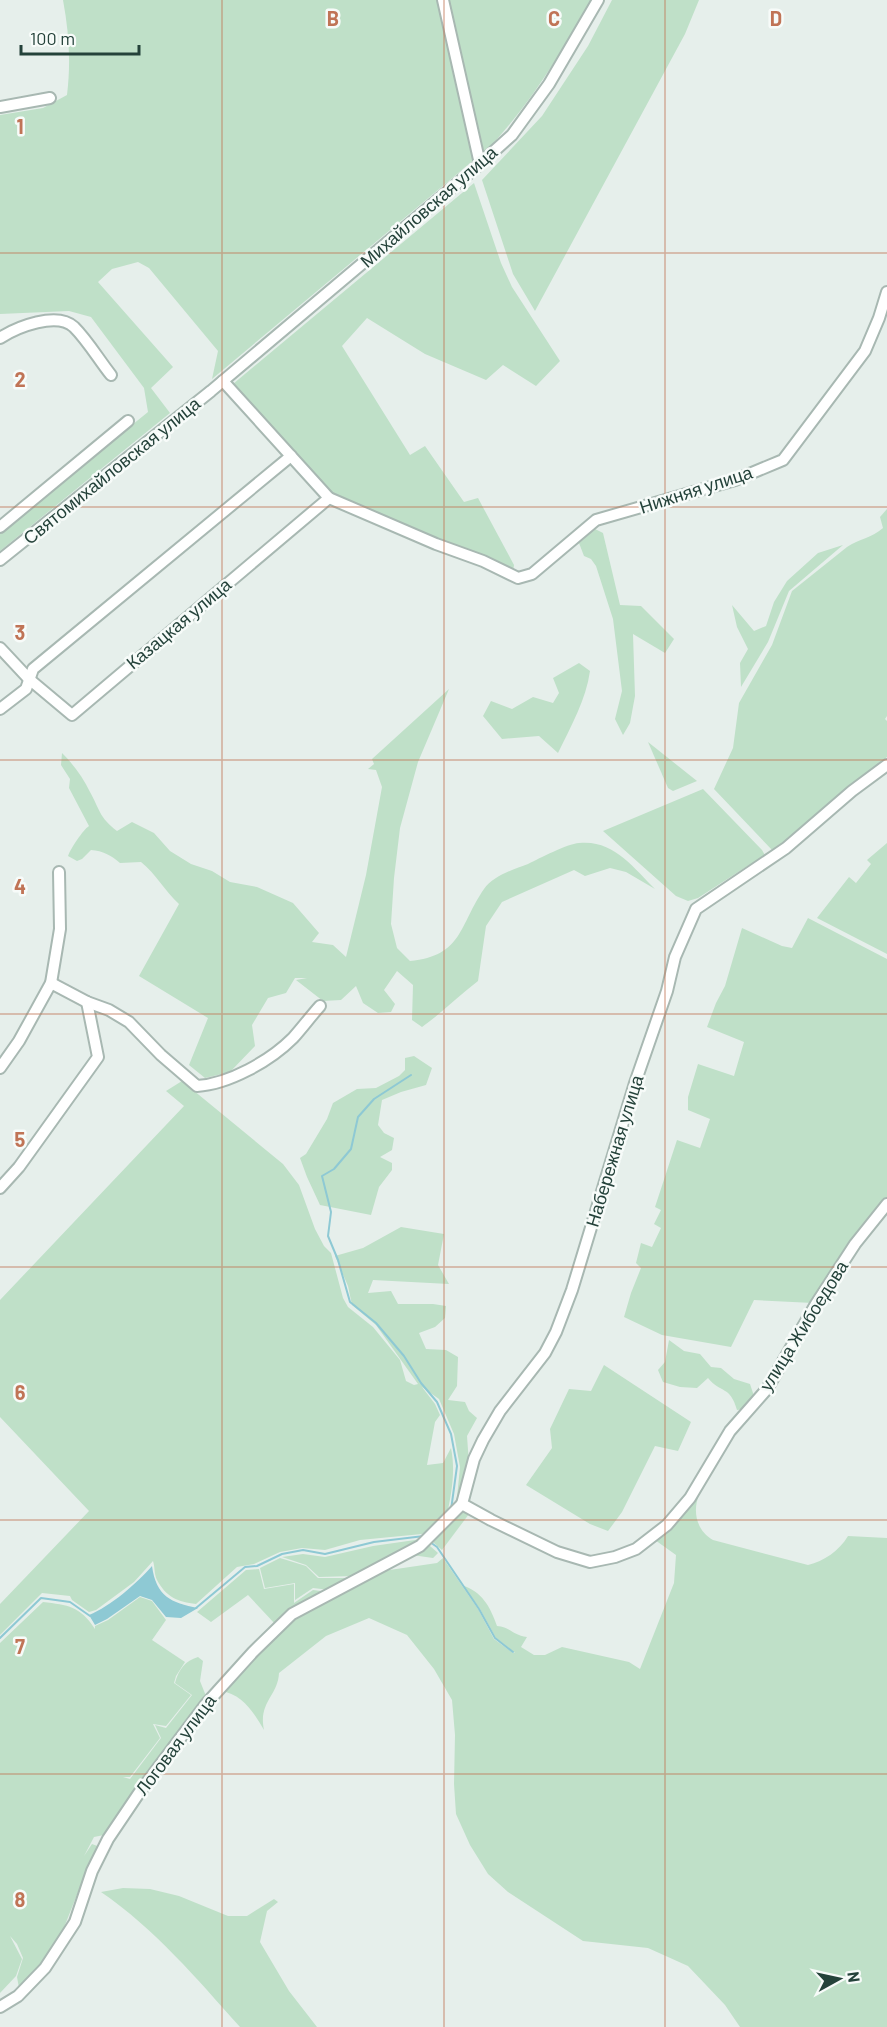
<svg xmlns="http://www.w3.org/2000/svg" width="887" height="2027" viewBox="0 0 887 2027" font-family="Barlow,sans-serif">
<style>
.green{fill:#bfe0c8}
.water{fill:#8ec9d4}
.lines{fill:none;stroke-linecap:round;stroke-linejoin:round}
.stream{stroke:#8ec9d4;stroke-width:2}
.minor-casing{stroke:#a8b8b2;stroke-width:14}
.minor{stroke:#fff;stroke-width:10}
.grid{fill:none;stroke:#c07456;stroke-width:1.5;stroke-opacity:0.55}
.labels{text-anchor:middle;stroke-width:5;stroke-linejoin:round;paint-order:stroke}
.street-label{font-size:18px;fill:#24423a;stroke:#f7fbf9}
.grid-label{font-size:20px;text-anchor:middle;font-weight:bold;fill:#c07456;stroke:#f7fbf9;stroke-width:5;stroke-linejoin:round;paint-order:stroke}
</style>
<rect width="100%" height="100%" fill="#e6efeb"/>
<g class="green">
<path d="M63,0H439L475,159L212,379L218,351L149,268L138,262L112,269L98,282L173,367L151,388L170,413L0,551V532L148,412L144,388L91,317L69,311L0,314V115L43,108L67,95C71,63 69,32 63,0Z"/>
<path d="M449,0H591C561,54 527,109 484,153Z"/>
<path d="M612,0H699L685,34L535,311L513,274L482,180L542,116L588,46Z"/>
<path d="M474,183L501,263L512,287L560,361L536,386L503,365L486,380L425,354L367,318L342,346L410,455L425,446L464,502L478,498L514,565L513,572L333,495L233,384Z"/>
<path d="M887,509V716L885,719L887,721V757L815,815L782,846L773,851L714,789L733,748L739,703L772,645L792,591L847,547C859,539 872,538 883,528L880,517Z"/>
<path d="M595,529L603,533L620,605L641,606L674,639L665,653L633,634L635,696L630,723L623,735L615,719L622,691L613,619L596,566L591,559L584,556L579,543Z"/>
<path d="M843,545L789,591L768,642L741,687L740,663L748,649L737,627L732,605L754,631L766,626L774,602L787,581L818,553Z"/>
<path d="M579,663L590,671C586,700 571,726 558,753L539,736L502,739L483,716L491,701L512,709L533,697L553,703L559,693L553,678Z"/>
<path d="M449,689L418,762L400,828L394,878L391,924L397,948L410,961C463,956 459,925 484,889C493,876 514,869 528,864C540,858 567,844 579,843C613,839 634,868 655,889L626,872L610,868L585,876L574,870L502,902L486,926L478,981C458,996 442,1013 422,1027L412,1020L413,985L397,971L384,990L395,1004L391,1012L378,1013L363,1003L356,986L341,1000L323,1001L296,980L307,978H295L286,993L268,998L252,1025L255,1046L230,1072L205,1078L189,1065L208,1018L139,976L179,904C165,891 156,874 141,862L120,863C111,855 103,851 91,850L82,859L77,861L68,856C71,848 83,830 89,826L69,788L70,779L61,765L62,753C73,764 83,777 90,792C100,810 99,817 117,831L132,822L154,833L170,851L191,864L212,871L230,882L257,887L293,903L319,933L312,942L333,945L346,957L366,875L382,787L376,770L368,769L374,764L372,759Z"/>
<path d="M648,742L697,781L673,791L668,788Z"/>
<path d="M703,789L762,850L766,857L749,865L698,898L688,901L676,896L603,831Z"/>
<path d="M887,843V954L817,918L849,877L856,883L871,864L867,860Z"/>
<path d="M808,918L887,959V1199L852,1243L813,1303L754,1300L731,1347L662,1335L624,1317L631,1293L641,1268L636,1263L641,1243L652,1247L661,1228L654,1224L661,1210L655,1207L677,1140L700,1148L710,1119L688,1110V1097L698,1064L734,1076L744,1042L707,1027L716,1003L725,986L742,928L782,946L792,948Z"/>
<path d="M414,1056L432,1068L426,1085L401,1092L382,1100L378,1125L384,1133L394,1138L392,1150L380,1157L392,1163V1170L379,1187L371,1215L320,1205L307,1177L300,1158L306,1154L327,1119L333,1103L357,1089L376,1088L399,1076L405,1070V1058Z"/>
<path d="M182,1081L283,1164L299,1185L315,1229L324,1246L331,1253L343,1298L348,1307L373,1327L400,1360L406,1381L414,1385L418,1384L376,1325L352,1305L348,1286L335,1256L363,1248L401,1227L444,1234L438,1265L449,1284L373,1280L368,1293L391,1291L398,1304H433L446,1306L445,1318L435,1327L419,1333L426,1349L446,1350L458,1357L457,1386L448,1400L465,1402L469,1411L477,1418L467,1436L469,1464L463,1483L469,1514L442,1550L426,1536L451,1522L457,1497L460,1467L454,1434L439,1399L422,1387L435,1404L440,1415L435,1422L427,1465L443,1463L451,1448C456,1473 451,1495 446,1520L422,1534L360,1540L325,1550L302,1548L280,1552L254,1564L237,1567L196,1604C178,1602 166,1597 157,1580C154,1574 155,1567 153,1561L134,1582L96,1610L89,1612L72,1600L70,1596L42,1593L0,1635V1604L89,1511L0,1417V1300L184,1106L166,1091Z"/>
<path d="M669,1340L684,1351L700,1354L711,1367L721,1368L734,1379L750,1384L754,1396L744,1409L737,1410C730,1385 721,1394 708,1378L697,1388L680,1387L663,1382L658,1370L665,1362Z"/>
<path d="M604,1365L691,1422L678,1451L655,1446L622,1512L608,1531L590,1524L526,1485L552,1448L550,1429L569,1389L591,1391Z"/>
<path d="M699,1495C692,1512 697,1531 713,1540L808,1565C824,1561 839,1551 848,1536L887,1538V2027H740L725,2005L688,1966L648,1948L583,1941L508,1892L488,1874L470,1845L456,1814L454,1784L455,1735L452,1700L434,1669L407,1635L369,1618L326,1636L279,1673C278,1696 258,1702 264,1730C254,1713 242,1693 220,1691L294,1616L376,1572L437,1563L443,1558L478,1609L494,1639L513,1653H515L496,1638L480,1609L462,1585C482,1592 490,1606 497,1626C510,1627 513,1635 527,1637L521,1647L534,1655H545L562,1647L629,1662L640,1669L674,1583L676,1555L655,1540Z"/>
<path d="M422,1539L438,1553L433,1558L412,1555L408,1559L378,1563L353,1576L319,1577L306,1565L282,1557L303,1554L325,1557L373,1546Z"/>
<path d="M280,1558L306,1566L318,1578H351L330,1590L313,1588L295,1600V1583L265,1588L260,1568Z"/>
<path d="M259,1569L264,1589L294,1584V1603L313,1590L329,1592L276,1625L248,1595L211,1622L197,1612L246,1570Z"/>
<path d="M140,1597L152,1601L166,1620L152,1640L185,1662L176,1676L174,1683L191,1695L166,1726L153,1724L160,1738L130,1777H123L130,1779L161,1738L155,1725L166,1728L192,1695L175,1683C179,1669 185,1661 198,1657L203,1661L200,1681L206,1696L134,1791L104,1835L94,1837L84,1856L92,1844L100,1847L86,1872L61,1935L35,1973L19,1988L17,1977L23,1958L17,1944L10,1936L22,1959L16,1976L0,1993V1643L43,1602C68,1605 80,1606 95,1629V1626L108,1620Z"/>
<path d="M123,1888L150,1889L179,1896L228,1916H247L274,1899L278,1902L267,1911L260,1942L289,1991L317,2027H240C197,1979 155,1929 101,1892Z"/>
</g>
<path class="water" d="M152,1566C156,1596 171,1603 198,1608L181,1618L166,1617L152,1600L140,1596L107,1619L95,1625L89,1615C111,1606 136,1584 152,1566Z"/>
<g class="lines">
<g class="stream">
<path d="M411,1075L374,1099L358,1117L351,1149L334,1169L322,1176L331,1212L328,1236L338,1260L350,1302L376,1323L404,1356L421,1383L437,1402L451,1434L457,1466L451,1510"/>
<path d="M430,1542L437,1547L479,1609L495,1638L513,1652"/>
<path d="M196,1608L245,1567L257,1566L282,1554L303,1550L325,1554L374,1542L424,1536"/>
<path d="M0,1638L41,1598L70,1602L90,1616"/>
</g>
<defs>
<g id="minor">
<path d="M443,0L480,164"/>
<path d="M0,107L50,98"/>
<path d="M0,338C17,327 57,311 74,327C88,341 99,360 111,375"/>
<path d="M223,381L329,498L436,544L483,561L518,578L532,574L596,520L735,480L783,460L865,351L879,318L887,292"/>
<path d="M0,527L128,421"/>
<path d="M0,560L211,391L472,171L512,135L549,84L598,0"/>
<path d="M0,648L29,679L72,715L329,498"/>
<path d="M0,709L26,689L33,669L291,456"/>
<path d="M887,765L852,791L786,848L696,909L675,957L667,991L635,1083L572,1290L556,1332L545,1353L500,1411L483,1440L474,1459L462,1504L491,1520L557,1552L590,1562L615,1557L636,1549L667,1525L690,1498L730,1431L767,1389L816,1304L855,1244L887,1204"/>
<path d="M51,983L87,1002L109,1010L129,1022L161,1055L197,1086C229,1084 270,1061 293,1038C302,1028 311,1016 320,1006"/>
<path d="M0,1068L19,1041L51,983L60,929L59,872"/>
<path d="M0,1188L19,1167L98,1057L87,1002"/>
<path d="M0,2007L18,1996L45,1968L75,1922L92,1871L108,1839L139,1793L206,1704L253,1652L292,1614L420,1546L462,1504"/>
</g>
</defs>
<use href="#minor" class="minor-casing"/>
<use href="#minor" class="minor"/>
</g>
<path class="grid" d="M222,0V2027M444,0V2027M665,0V2027M0,253H887M0,507H887M0,760H887M0,1014H887M0,1267H887M0,1520H887M0,1774H887"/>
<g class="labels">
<g class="street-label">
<text transform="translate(429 207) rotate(-41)" y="6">Михайловская улица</text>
<text transform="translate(112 471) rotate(-39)" y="6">Святомихайловская улица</text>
<text transform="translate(696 490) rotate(-18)" y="6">Нижняя улица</text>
<text transform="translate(179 624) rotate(-40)" y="6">Казацкая улица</text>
<text transform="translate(615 1151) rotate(-73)" y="6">Набережная улица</text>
<text transform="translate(804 1326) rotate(-58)" y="6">улица Жибоедова</text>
<text transform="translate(176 1745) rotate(-53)" y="6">Логовая улица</text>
</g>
</g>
<g class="grid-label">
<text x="333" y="26">B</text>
<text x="554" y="26">C</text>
<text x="776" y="26">D</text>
<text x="20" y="134">1</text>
<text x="20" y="387">2</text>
<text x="20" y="640">3</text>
<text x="20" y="894">4</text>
<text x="20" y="1147">5</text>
<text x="20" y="1400">6</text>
<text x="20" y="1654">7</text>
<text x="20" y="1907">8</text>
</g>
<g transform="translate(839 1979) rotate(82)" stroke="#f7fbf9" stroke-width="4.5" paint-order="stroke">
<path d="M0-4.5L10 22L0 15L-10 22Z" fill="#24423a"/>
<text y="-9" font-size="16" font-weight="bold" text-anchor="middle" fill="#24423a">N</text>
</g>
<path d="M21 45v9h118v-9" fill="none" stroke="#24423a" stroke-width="3"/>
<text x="30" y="45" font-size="18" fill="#24423a" stroke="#f7fbf9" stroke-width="4.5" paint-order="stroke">100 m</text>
</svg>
